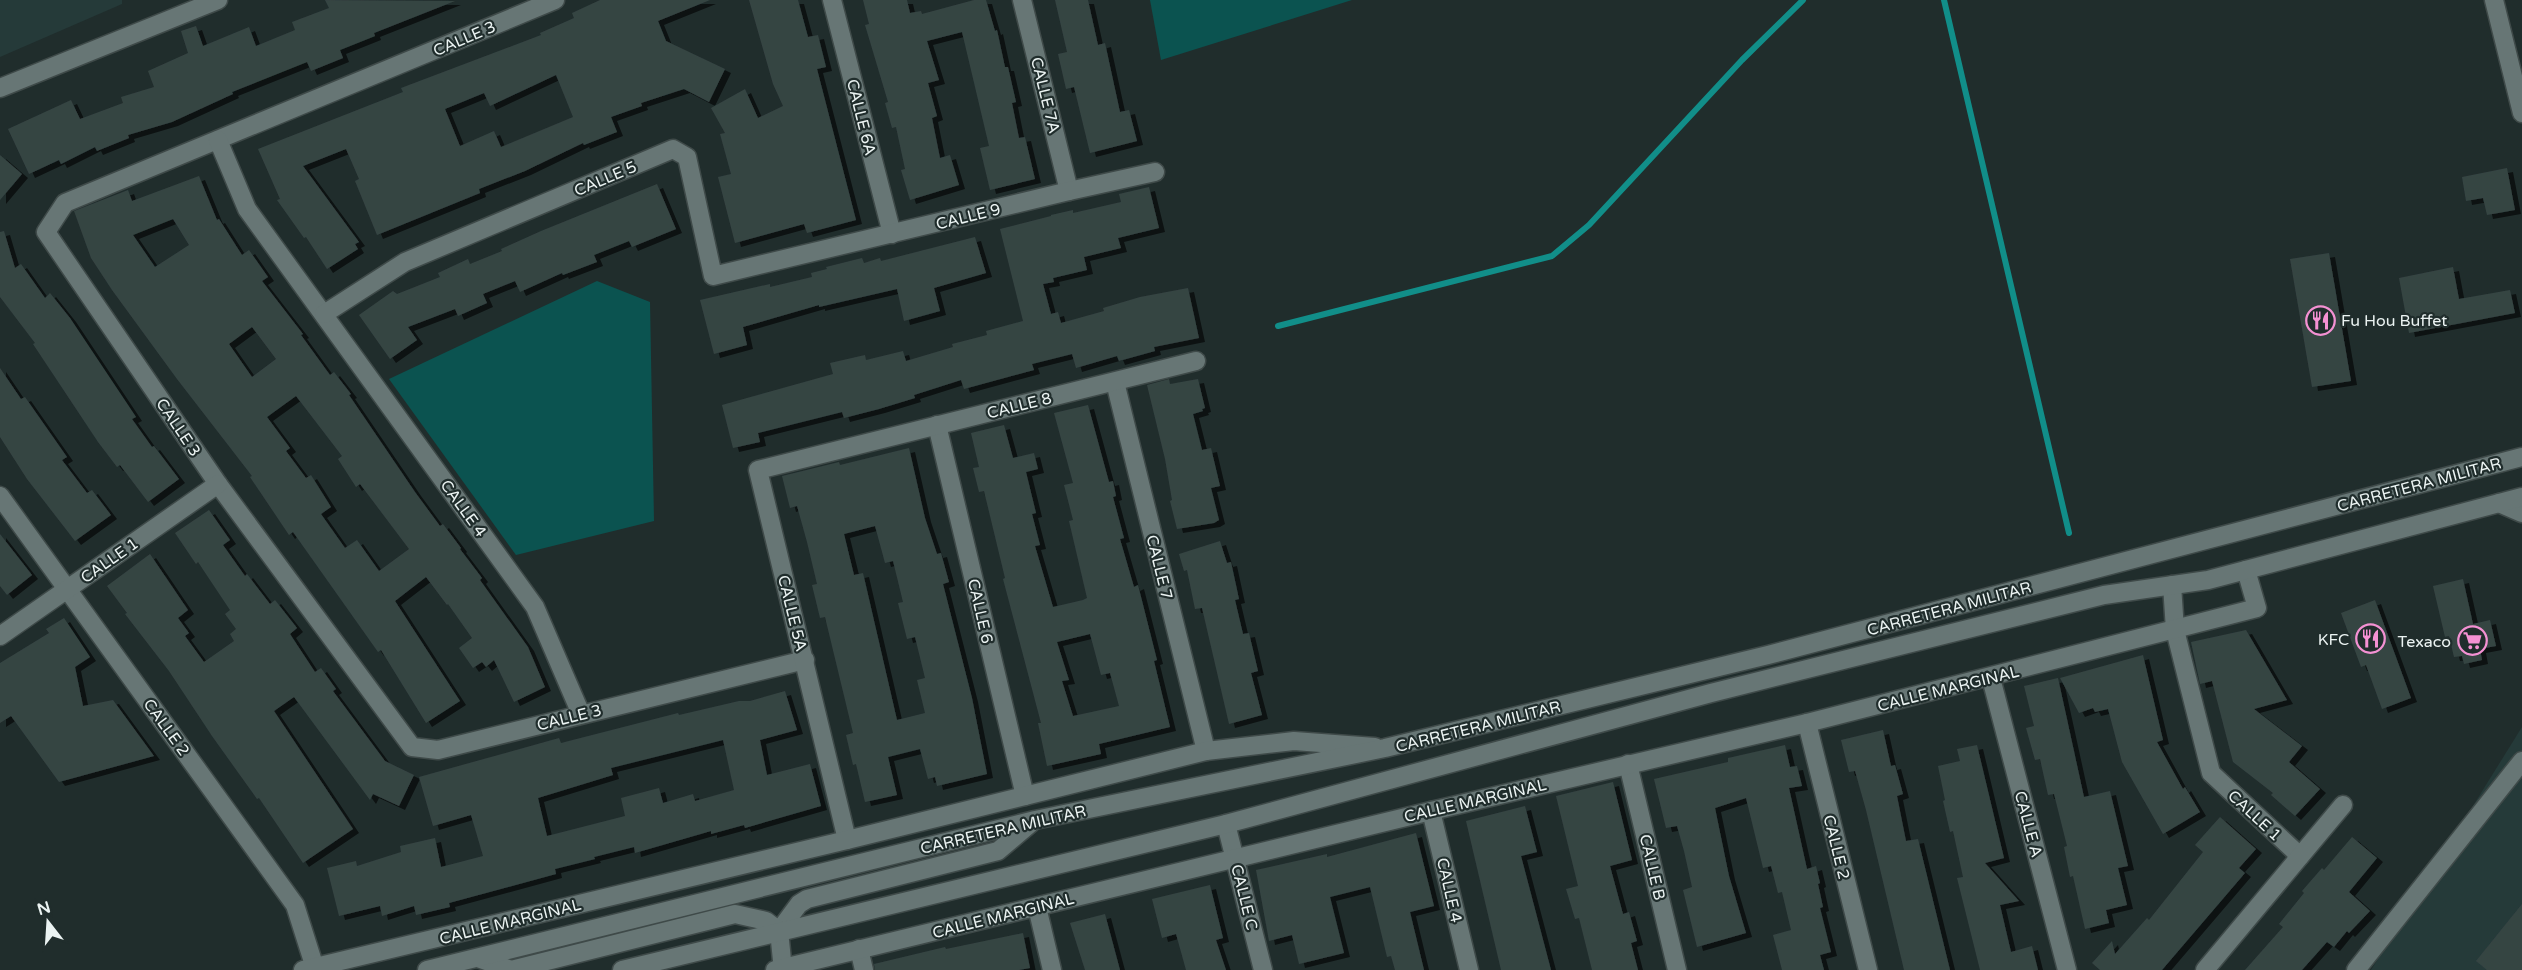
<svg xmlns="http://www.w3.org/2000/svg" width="2522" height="970" viewBox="0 0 2522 970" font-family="'Varela Round',sans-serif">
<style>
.built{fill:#253a39}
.green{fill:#0b5350}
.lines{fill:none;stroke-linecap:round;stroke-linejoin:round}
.stream{stroke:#118e89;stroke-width:6}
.building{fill:#364443;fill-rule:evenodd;filter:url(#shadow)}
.street-casing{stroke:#3f4a49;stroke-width:21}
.secondary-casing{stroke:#3f4a49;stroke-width:21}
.street{stroke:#677675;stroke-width:18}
.secondary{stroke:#677675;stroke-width:18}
.labels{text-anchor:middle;stroke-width:4.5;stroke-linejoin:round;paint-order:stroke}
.street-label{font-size:16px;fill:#ebf3f2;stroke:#202d2c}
.poi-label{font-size:16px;fill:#ebf3f2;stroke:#202d2c;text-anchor:end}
</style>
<defs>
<filter id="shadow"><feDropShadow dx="6" dy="4" stdDeviation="0" flood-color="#0009"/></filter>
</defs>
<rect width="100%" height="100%" fill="#202d2c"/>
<g class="built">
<path d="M0,0H122V4L0,57Z"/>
<path d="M2522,727V970H2371Z"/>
</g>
<g class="green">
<path d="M1150,0H1352L1161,60Z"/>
<path d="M597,281L650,302L654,521L516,555L389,379Z"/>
</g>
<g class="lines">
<g class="stream">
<path d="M1944,0L2069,533"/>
<path d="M1278,326L1552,256L1589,225L1742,60L1803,0"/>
</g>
</g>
<g class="building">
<path d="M325,0L455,1L374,33L375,36L340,50L343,58L311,71L307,62L232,92L233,94L172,122L128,135L129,138L97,151L95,147L61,164L59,160L29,174L8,129L71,100L80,119L123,103L121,97L154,87L148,71L188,53L181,31L196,26L203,46L249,27L256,46L295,30L292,22L329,8Z"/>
<path d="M600,0H710L658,21L666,41L725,69L709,102L684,89L641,103L642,106L611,117L617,132L584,145L583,143L525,171L479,189L480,193L377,235L355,181L359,179L346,149L303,166L359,242L355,244L358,249L327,269L306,237L304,238L277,200L280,199L258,149L403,92L401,88L541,35L540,33L574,18L572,13ZM556,75L573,117L501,147L494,131L460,146L445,109L484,93L490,106Z"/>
<path d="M749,0H798L808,37L818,35L826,67L817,69L856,220L807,233L804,224L735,243L718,177L731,174L720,134L725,133L711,108L745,89L758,118L783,106L773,84Z"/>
<path d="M863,0H907L910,13L921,11L922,14L974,0H986L995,31L997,30L1005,67H1008L1016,102L1012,103L1019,138L1025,137L1035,179L990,190L980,148L989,146L962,32L927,41L939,80L928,83L937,116L932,118L940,158L950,155L959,185L910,200L901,170L905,169L896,127L892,128L885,103L888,102L865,25L869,24Z"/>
<path d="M1055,0H1088L1098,45L1105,43L1120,112L1129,110L1137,141L1090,153L1074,87L1066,89L1058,54L1067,52Z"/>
<path d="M0,155L22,174L0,200Z"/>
<path d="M2507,168L2515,210L2487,215L2483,198L2466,201L2462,177Z"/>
<path d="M199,176L217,220L219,219L242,255L249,250L268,277L262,281L303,334L301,335L330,375L334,372L351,394L349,395L415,492L440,526L443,524L461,548L460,549L482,578L480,580L528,647L545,687L514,702L494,660L486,667L482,662L473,668L459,648L472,638L448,604L447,605L426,577L395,601L460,701L426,723L381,650L378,652L293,532L289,535L250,477L252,476L177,379L112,290L91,258L74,211L128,190L132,201ZM173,219L189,245L155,267L133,235ZM252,327L276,359L252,377L229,344ZM296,396L342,456L338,459L356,487L360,484L409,549L379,571L357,540L345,548L321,514L331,507L311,475L306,478L286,451L290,448L267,417Z"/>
<path d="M657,184L676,229L632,247L629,241L594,255L597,262L563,275L562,273L520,292L515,281L483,294L487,303L458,316L455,309L408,327L417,340L390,359L359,315L393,291L397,294L440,277L438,273L468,259L470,264L502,251L501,249L541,231Z"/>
<path d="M1149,187L1159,228L1118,238L1121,248L1084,257L1087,270L1053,278L1054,282L1043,284L1051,314L1058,312L1061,323L1104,311L1103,308L1140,297L1188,288L1199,338L1154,347L1155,351L1119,361L1117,356L1076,368L1072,354L1032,364L1034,370L964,389L961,380L914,395L915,398L879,409L844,418L842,412L758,433L760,442L733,448L722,405L833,374L830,363L865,355L866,360L903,351L906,361L953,347L952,344L987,335L986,331L1023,321L1000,229L1051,216V215L1073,210V213L1121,202L1119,194Z"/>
<path d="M4,231L15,268L21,264L45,298L50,293L70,318L136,417L132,419L152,447L154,446L179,479L148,502L120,465L117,467L98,442L33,344L35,343L0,297V232Z"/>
<path d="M975,237L986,273L934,288L940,311L904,321L897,289L819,307V305L743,327L747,345L714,354L700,300L770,284V287L812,277L811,273L827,269L826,267L862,258L864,263L880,258L881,261Z"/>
<path d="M2329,253L2351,381L2312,387L2290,259Z"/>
<path d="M2453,267L2459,299L2510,290L2515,313L2409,333L2399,278Z"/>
<path d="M0,368L21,399L25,397L67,457L62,460L87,493L92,490L111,515L75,541L27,479L0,437Z"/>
<path d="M1169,379L1170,384L1198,379L1205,408L1202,409L1203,411L1193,414L1202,450L1211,448L1220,486L1211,488L1219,520L1214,523L1177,529L1170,501L1172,500L1165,459L1147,385Z"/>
<path d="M1088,405L1109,482L1113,481L1116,496L1113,497L1124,538L1120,539L1134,587L1138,585L1157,660L1154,661L1170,727L1099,744L1101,754L1047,766L1038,723H1041L1003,579L1005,578L984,491L979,492L973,468L979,467L971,433L1004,425L1013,458L1034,453L1038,469L1026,472L1036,513L1032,514L1040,545L1035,546L1053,607L1083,600L1087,598L1069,521L1073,520L1064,485L1073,483L1054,413ZM1090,634L1101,675L1110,673L1119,706L1073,716L1062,681L1069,680L1057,642Z"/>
<path d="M909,448L925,518L937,554L941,553L949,582L943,584L972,698L987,774L937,786L935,777L928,779L920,749L888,757L897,795L865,802L856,764L853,765L846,735L853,733L825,617L820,618L812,585L817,584L807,542L797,506L790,508L782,476L839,462L840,465ZM875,526L885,563L893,561L903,602L898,603L907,639L915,637L925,678L917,680L925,713L897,720L863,573L854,575L844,534Z"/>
<path d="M209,510L230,540L223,545L245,576L247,574L270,604L275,600L297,628L290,634L315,672L321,668L336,689L333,691L385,761L414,775L399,806L373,794L370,800L294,697L274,711L353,829L303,863L259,798L257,799L212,736L169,671L125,614L127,613L107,586L150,554L188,610L178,618L189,633L185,636L204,662L234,641L230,634L236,629L225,614L230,610L198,562L196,564L175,533Z"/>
<path d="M0,534L32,575L7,595L0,586Z"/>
<path d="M1220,541L1227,563L1231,562L1239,599L1235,600L1243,634L1249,633L1258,671L1251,673L1262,715L1229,724L1202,608L1195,609L1187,570L1184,571L1179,554Z"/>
<path d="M2463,579L2473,624L2490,620L2496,646L2480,649L2482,660L2464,664L2462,656L2454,657L2449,636L2445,637L2433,586Z"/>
<path d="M2375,600L2411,698L2382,709L2366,665L2361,667L2341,613Z"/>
<path d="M64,618L90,657L75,667L83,706L113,700L154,756L59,782L11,716L0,723V663L49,633L46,629Z"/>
<path d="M2246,630L2287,700L2254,709L2302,746L2289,762L2320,789L2295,816L2271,795L2273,793L2233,762L2212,681L2200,684L2191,642Z"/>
<path d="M2143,655L2163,740L2157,742L2183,789L2185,787L2200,812L2163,834L2122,762L2108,709L2095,712L2093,708L2079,713L2060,678Z"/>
<path d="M2058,678L2084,797L2110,791L2128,866L2118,868L2127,905L2106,910L2109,923L2085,929L2073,876L2070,877L2064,847L2067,846L2054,794L2048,795L2040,759L2035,760L2026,728L2034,726L2024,686Z"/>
<path d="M785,691L797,730L760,740L767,775L810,764L821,806L745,828L744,825L711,834V831L635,853L634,847L594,857L595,859L555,869L556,874L449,903L450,907L416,915L414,906L382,916L380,906L339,916L327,868L356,861L357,866L401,852L400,846L435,838L441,867L483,856L471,815L433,826L419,777L559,738L561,743L678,713L679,715L739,701H750ZM723,740L734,790L695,801L693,794L663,803L659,788L621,798L625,816L547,836L538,798L613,775L611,768Z"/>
<path d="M1883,730L1891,766L1895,765L1903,794L1897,796L1906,841L1918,839L1950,970H1904L1866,810L1855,771L1849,772L1841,740Z"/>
<path d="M1785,745L1790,767L1797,766L1802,786L1789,788L1807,869L1816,866L1820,883L1818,884L1823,907L1820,908L1831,952L1820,955L1824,970H1782L1773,935L1791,930L1782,892L1778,893L1771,866L1763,868L1746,798L1715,808L1729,876L1746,933L1697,947L1683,890L1692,887L1684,851L1677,826L1666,828L1654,779L1728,762V758Z"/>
<path d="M1977,745L2004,858L1985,863L2019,901L2000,905L2011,952L2032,946L2038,970H1980L1957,878L1963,877L1953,831L1950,832L1943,801L1945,800L1938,766L1960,761L1957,749Z"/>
<path d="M1613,782L1632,860L1610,866L1623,914L1629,912L1637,941L1631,943L1638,970H1592L1579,918L1575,919L1566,889L1578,886L1556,796Z"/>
<path d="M1525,806L1537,852L1521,856L1551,970H1501L1466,821Z"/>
<path d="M2220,817L2256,849L2239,868L2245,873L2162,970H2100L2092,963L2112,941L2115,954L2147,918L2149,920L2203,852L2195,845Z"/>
<path d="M1416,833L1434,906L1410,912L1424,970H1395L1391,956L1387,957L1370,887L1330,897L1344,953L1299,964L1292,935L1269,941L1256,870L1327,854V857Z"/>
<path d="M2352,837L2377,858L2349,892L2370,911L2349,933L2347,931L2334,947L2327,942L2302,970H2245L2283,927L2279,924L2304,893L2302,891L2322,868L2324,870Z"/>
<path d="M1210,885L1223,938L1216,940L1226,970H1186L1176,934L1162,938L1152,899Z"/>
<path d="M2522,904V970H2487L2476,961Z"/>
<path d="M1105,914L1120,970H1085L1070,923Z"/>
<path d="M1023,933L1030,968L1019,970H875L874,964L945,947L946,949Z"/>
</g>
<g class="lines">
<defs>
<g id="street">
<path d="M555,0L65,203L46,232L218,484L412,747L438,750L805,660"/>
<path d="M832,0L892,234"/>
<path d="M1022,0L1069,191"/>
<path d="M0,88L218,0"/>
<path d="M218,140L247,209L535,607L581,714"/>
<path d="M324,314L405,262L673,149L687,157L713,276L1069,191L1155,172"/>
<path d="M1115,382L1206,751"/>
<path d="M937,425L1025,796"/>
<path d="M0,496L295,905L315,968"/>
<path d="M2172,585L2175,630L2211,773L2300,856"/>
<path d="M0,636L218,484"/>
<path d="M1991,678L2067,970"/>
<path d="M1807,723L1868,970"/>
<path d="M1628,764L1677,970"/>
<path d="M1431,811L1469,970"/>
<path d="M1226,824L1263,970"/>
<path d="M847,840L758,470L1196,361"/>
<path d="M1037,907L1052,970"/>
<path d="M779,931L783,970"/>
<path d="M859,949L864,970"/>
<path d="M303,970L847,840L1206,751L1294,741L1375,747"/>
<path d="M775,970L1431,811L1807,723L2257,608L2246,570"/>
<path d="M2205,970L2343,805"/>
</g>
<g id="secondary">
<path d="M2494,0L2522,113"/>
<path d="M2499,503L2522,513"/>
<path d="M779,931L799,904L807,899L998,851L1031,823"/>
<path d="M478,958L511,970L735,914L766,921L779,931"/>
<path d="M427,970L1035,820L1385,748L1768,655L2522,457"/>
<path d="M622,970L1226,824L1711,693L2104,595L2208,580L2522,497"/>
<path d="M2356,970L2522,761"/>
</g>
</defs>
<use href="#street" class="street-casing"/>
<use href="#secondary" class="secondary-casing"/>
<use href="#street" class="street"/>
<use href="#secondary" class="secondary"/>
</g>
<defs>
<symbol id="restaurant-ring" viewBox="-11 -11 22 22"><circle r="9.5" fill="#202d2c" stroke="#f491d3" stroke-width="1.5"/><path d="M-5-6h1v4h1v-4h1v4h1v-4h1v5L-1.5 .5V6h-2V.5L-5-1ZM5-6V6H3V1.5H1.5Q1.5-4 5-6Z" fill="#f491d3"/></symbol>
<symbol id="supermarket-ring" viewBox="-11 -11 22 22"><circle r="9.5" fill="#202d2c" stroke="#f491d3" stroke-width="1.5"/><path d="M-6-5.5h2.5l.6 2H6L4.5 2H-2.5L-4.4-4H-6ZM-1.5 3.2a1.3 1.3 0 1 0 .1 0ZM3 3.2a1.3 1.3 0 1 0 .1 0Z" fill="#f491d3"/></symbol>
</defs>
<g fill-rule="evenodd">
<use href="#restaurant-ring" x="2304" y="304" width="33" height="33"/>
<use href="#restaurant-ring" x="2354" y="622" width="33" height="33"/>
<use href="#supermarket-ring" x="2456" y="624" width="33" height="33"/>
</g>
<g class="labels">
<g class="street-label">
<text transform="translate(464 38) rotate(-23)" y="6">CALLE 3</text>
<text transform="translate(1046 95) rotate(76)" y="6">CALLE 7A</text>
<text transform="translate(862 117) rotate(76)" y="6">CALLE 6A</text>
<text transform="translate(605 178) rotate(-23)" y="6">CALLE 5</text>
<text transform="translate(968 216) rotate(-14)" y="6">CALLE 9</text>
<text transform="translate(1019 405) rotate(-14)" y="6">CALLE 8</text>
<text transform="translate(179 427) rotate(56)" y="6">CALLE 3</text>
<text transform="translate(2419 484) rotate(-15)" y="6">CARRETERA MILITAR</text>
<text transform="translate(464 508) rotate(54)" y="6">CALLE 4</text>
<text transform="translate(109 560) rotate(-35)" y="6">CALLE 1</text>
<text transform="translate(1160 567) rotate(76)" y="6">CALLE 7</text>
<text transform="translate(1949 608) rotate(-15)" y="6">CARRETERA MILITAR</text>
<text transform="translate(981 611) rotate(77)" y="6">CALLE 6</text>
<text transform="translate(793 613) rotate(76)" y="6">CALLE 5A</text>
<text transform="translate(1948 688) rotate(-14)" y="6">CALLE MARGINAL</text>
<text transform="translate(569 717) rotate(-14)" y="6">CALLE 3</text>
<text transform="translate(1478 726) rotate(-14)" y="6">CARRETERA MILITAR</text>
<text transform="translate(167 727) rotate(54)" y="6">CALLE 2</text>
<text transform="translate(1475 800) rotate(-13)" y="6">CALLE MARGINAL</text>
<text transform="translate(2255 815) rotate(43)" y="6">CALLE 1</text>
<text transform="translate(2029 824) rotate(75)" y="6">CALLE A</text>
<text transform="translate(1003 829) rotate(-13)" y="6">CARRETERA MILITAR</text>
<text transform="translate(1837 847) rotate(76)" y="6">CALLE 2</text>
<text transform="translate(1653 867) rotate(77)" y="6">CALLE B</text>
<text transform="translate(1450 890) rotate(77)" y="6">CALLE 4</text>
<text transform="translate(1245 897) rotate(76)" y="6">CALLE C</text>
<text transform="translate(1003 915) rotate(-14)" y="6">CALLE MARGINAL</text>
<text transform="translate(510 921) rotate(-14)" y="6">CALLE MARGINAL</text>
</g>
<g class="poi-label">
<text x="2341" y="326" text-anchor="start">Fu Hou Buffet</text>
<text x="2349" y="645">KFC</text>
<text x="2451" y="647">Texaco</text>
</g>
</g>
<g transform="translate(48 922) rotate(343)" stroke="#202d2c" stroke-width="4.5" paint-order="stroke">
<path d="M0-4.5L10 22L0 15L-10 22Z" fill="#ebf3f2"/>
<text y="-9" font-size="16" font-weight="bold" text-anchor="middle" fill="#ebf3f2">N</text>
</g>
</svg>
